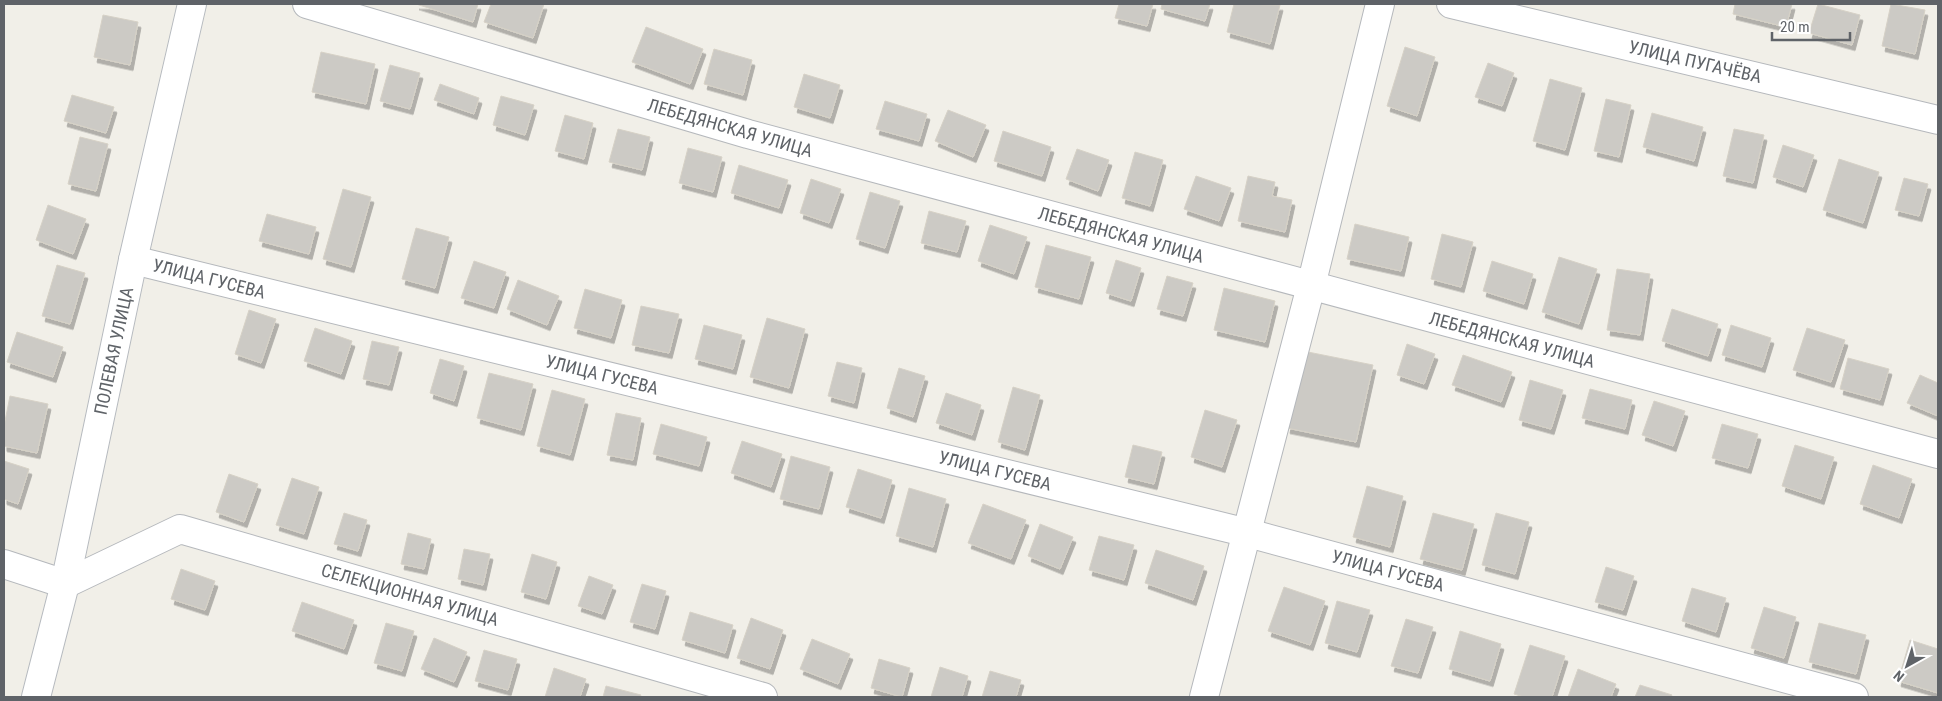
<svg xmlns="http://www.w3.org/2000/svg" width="1942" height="701" viewBox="0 0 1942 701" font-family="'Roboto Condensed',sans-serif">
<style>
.building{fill:#cccac5;stroke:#d6d1c6;filter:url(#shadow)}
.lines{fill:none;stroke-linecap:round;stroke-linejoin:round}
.street-casing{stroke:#b5b8bc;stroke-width:30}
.secondary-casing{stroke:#b6babf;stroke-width:30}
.street{stroke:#fff;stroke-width:28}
.secondary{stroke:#fff;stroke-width:28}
.labels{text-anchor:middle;stroke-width:4.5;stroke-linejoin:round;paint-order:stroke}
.street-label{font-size:18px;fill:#5f6368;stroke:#fff}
</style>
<defs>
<filter id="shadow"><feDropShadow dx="3" dy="5.5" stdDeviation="0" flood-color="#0004"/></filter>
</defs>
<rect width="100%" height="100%" fill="#f1efe8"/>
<g class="building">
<path d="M416,4H478L473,22Z"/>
<path d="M491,4H544L533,38L484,22Z"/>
<path d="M1119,4H1153L1147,26L1115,18Z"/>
<path d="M1162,4H1210L1205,21L1161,9Z"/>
<path d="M1234,4L1280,5L1270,44L1227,32Z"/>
<path d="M1735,4H1792L1786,27L1733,14Z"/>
<path d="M1818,4L1860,15L1852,45L1809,33Z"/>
<path d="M1891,4L1925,10L1915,54L1882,46Z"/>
<path d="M103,15L138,22L130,65L94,57Z"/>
<path d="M646,27L703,49L690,84L632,62Z"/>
<path d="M1405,47L1435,57L1417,116L1387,106Z"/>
<path d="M714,49L752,60L743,95L704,84Z"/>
<path d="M321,52L375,64L366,104L312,92Z"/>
<path d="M1488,63L1514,73L1502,106L1475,97Z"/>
<path d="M390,65L420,73L410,109L380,101Z"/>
<path d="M804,74L840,85L830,118L794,107Z"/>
<path d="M1550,79L1582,88L1565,150L1533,141Z"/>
<path d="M440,84L479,98L474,114L434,100Z"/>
<path d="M72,95L114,107L106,133L64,121Z"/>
<path d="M501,96L534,105L525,135L493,125Z"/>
<path d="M1606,99L1631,105L1619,157L1594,151Z"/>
<path d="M885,101L927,114L919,141L876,129Z"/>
<path d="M948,110L986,125L973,157L935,141Z"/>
<path d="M1652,113L1703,127L1694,161L1643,147Z"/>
<path d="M565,115L593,123L584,159L555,151Z"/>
<path d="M618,129L650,137L642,170L609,162Z"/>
<path d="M1734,129L1764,135L1753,183L1723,176Z"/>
<path d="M1003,131L1051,147L1042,176L994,161Z"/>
<path d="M80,137L108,144L96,191L68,184Z"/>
<path d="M1783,145L1814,155L1803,187L1773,177Z"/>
<path d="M688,148L722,157L713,192L679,183Z"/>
<path d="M1077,149L1109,160L1098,191L1066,179Z"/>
<path d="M1135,152L1163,160L1150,206L1122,198Z"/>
<path d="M1839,159L1879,172L1863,223L1823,210Z"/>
<path d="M739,165L788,180L779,208L731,193Z"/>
<path d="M1196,176L1231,188L1219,221L1184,209Z"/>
<path d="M1248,176L1275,182L1272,196L1292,200L1285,232L1238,221Z"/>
<path d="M1904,178L1928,184L1919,216L1895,210Z"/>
<path d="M811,179L841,189L829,223L800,213Z"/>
<path d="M343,189L371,197L351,267L323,259Z"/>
<path d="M870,192L900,201L885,248L856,239Z"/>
<path d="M48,205L86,219L73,254L36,240Z"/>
<path d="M929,211L966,221L957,252L921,243Z"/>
<path d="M267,214L316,227L309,254L259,241Z"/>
<path d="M1355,224L1409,237L1401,271L1347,259Z"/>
<path d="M990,225L1027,237L1014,274L978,261Z"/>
<path d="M416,228L449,237L435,288L402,279Z"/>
<path d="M1442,234L1473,242L1461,287L1431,279Z"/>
<path d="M1046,245L1091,257L1079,299L1035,287Z"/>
<path d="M1559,257L1597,269L1579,324L1542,312Z"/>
<path d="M1116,260L1141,268L1131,301L1106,293Z"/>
<path d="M474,261L506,272L494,308L461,298Z"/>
<path d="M1492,261L1533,274L1524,304L1483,291Z"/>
<path d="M57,265L85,273L70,324L42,316Z"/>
<path d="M1617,269L1650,274L1640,335L1607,330Z"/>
<path d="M1167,276L1193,283L1183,316L1157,309Z"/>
<path d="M518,280L559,296L547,325L507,309Z"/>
<path d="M1224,288L1275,301L1265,342L1214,330Z"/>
<path d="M585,289L622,300L611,338L574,328Z"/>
<path d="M641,306L679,314L669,353L632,345Z"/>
<path d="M1672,309L1718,324L1708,356L1662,341Z"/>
<path d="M249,310L276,319L261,363L235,354Z"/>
<path d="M767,318L805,329L789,388L750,377Z"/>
<path d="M704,325L742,335L733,369L695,359Z"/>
<path d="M1731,325L1771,338L1762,367L1722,355Z"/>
<path d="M315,328L352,341L341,374L304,361Z"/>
<path d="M1807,328L1845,340L1831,382L1793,370Z"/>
<path d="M17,332L63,347L53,377L7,362Z"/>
<path d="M372,341L399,347L389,385L363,379Z"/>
<path d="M1407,344L1435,354L1424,384L1397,375Z"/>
<path d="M1303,351L1373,365L1356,442L1287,428Z"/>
<path d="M1463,355L1512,372L1501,402L1452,385Z"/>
<path d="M1848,358L1889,369L1880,400L1840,389Z"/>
<path d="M440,359L464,366L454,401L430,393Z"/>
<path d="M837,362L862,368L854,403L828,396Z"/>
<path d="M899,368L925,376L913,417L887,408Z"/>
<path d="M489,373L533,384L521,430L477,418Z"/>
<path d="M1920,375L1938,383V416L1907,403Z"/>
<path d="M1530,380L1563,390L1551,429L1519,420Z"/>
<path d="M1013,387L1040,395L1025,450L998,442Z"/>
<path d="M1590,389L1632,400L1625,429L1582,418Z"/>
<path d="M552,390L585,399L570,455L537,446Z"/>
<path d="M946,393L981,405L972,435L936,423Z"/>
<path d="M10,396L48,404L37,453L4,446V426Z"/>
<path d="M1654,401L1685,411L1673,446L1642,435Z"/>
<path d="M1205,410L1237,420L1222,467L1191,457Z"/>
<path d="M616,413L641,418L633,460L607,455Z"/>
<path d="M661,424L707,437L699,466L653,454Z"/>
<path d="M1722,424L1758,434L1748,468L1712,458Z"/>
<path d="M742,441L782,454L771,487L731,473Z"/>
<path d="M1133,445L1162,452L1154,484L1125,477Z"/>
<path d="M1795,445L1834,457L1821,499L1782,486Z"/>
<path d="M791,456L830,467L819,509L780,499Z"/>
<path d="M4,461L29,469L18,504L4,499Z"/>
<path d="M1873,465L1912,479L1899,518L1860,504Z"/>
<path d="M858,469L892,480L881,518L846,507Z"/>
<path d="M229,474L258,484L244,522L216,512Z"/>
<path d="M292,478L319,487L304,534L276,525Z"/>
<path d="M1367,486L1403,496L1390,547L1353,537Z"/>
<path d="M909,488L946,499L933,547L896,536Z"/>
<path d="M983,504L1026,520L1011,559L968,543Z"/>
<path d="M344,513L367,520L358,551L334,544Z"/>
<path d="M1433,513L1474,524L1462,570L1420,559Z"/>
<path d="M1496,513L1529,522L1515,574L1482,565Z"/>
<path d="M1040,524L1073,537L1060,569L1028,556Z"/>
<path d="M408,533L431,539L424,569L401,564Z"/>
<path d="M1099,536L1134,545L1124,580L1089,570Z"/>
<path d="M464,549L490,554L483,585L458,579Z"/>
<path d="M1156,550L1204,566L1193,600L1145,583Z"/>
<path d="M532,554L557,562L546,599L521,592Z"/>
<path d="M1606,567L1634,576L1623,610L1595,602Z"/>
<path d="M181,569L215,581L205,610L171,599Z"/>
<path d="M589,576L613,585L602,614L578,606Z"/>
<path d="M642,584L666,591L655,629L630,622Z"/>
<path d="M1284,587L1325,601L1310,645L1268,631Z"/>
<path d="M1692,588L1726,598L1716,632L1682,621Z"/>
<path d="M1337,601L1370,610L1357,652L1325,643Z"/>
<path d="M302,602L354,620L344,649L292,631Z"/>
<path d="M1764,607L1796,617L1784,658L1751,648Z"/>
<path d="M690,612L733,625L725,653L682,640Z"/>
<path d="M751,618L783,630L770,669L737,658Z"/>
<path d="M1406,619L1433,627L1418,673L1391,666Z"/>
<path d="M386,623L414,631L402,671L374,663Z"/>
<path d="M1819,623L1866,635L1856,674L1809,662Z"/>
<path d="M1460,631L1501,644L1490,681L1449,669Z"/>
<path d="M434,638L467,652L454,682L421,669Z"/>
<path d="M812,639L850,654L838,684L800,669Z"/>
<path d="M1910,640L1938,649V693L1898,681Z"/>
<path d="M1530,645L1565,656L1552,697H1524L1514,694Z"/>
<path d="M484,650L517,659L508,690L475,681Z"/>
<path d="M879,659L910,668L902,697L871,688Z"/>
<path d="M940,667L968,676L962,697H931Z"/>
<path d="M554,668L586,679L580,697H545Z"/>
<path d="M1578,669L1616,684L1611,697H1568Z"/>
<path d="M990,671L1021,680L1016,697H982Z"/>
<path d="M1640,685L1672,695L1671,697H1635Z"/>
<path d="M606,686L641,695L640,697H603Z"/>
</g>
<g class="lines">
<defs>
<g id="street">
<path d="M307,4L748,134L1938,454"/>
<path d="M1451,4L1938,120"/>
<path d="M133,260L1248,533L1854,697"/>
<path d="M4,564L65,584L180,529L763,697"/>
<path d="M1204,697L1311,286L1380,4"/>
</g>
<path id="secondary" d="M36,697L65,584L133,260L192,4"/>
</defs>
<use href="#street" class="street-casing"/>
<use href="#secondary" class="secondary-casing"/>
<use href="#street" class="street"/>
<use href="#secondary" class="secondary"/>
</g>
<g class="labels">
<g class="street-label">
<text transform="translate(1695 62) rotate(13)" y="6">УЛИЦА ПУГАЧЁВА</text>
<text transform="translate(730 128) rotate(16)" y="6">ЛЕБЕДЯНСКАЯ УЛИЦА</text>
<text transform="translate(1121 235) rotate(15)" y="6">ЛЕБЕДЯНСКАЯ УЛИЦА</text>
<text transform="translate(209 279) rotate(14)" y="6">УЛИЦА ГУСЕВА</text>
<text transform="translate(1512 340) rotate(15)" y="6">ЛЕБЕДЯНСКАЯ УЛИЦА</text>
<text transform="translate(114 351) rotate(-78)" y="6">ПОЛЕВАЯ УЛИЦА</text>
<text transform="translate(602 375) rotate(14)" y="6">УЛИЦА ГУСЕВА</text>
<text transform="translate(995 471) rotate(14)" y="6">УЛИЦА ГУСЕВА</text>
<text transform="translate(1388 571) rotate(15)" y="6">УЛИЦА ГУСЕВА</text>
<text transform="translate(410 595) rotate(16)" y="6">СЕЛЕКЦИОННАЯ УЛИЦА</text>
</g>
</g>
<rect width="1942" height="701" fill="none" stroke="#5f6368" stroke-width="10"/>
<g transform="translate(1907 666) rotate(219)" stroke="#ffffff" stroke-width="4" paint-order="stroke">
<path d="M0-4L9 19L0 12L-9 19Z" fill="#5f6368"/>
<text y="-8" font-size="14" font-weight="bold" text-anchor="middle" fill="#5f6368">N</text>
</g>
<path d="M1772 32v8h78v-8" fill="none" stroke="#5f6368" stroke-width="2.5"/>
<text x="1780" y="32" font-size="15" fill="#5f6368" stroke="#ffffff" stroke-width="4" paint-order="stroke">20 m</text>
</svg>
